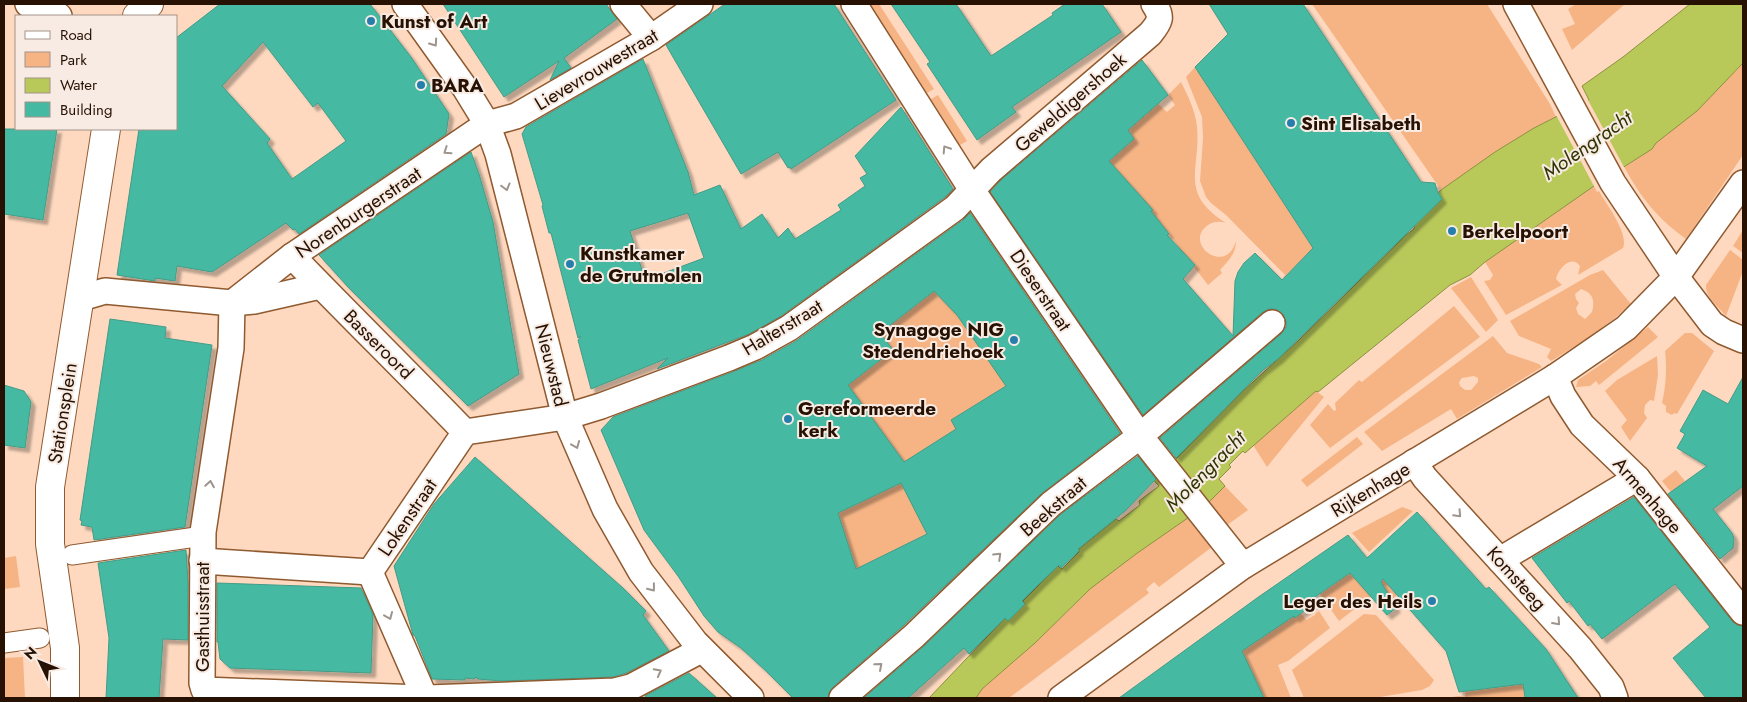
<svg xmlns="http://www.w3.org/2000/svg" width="1747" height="702" viewBox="0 0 1747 702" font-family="Jost,sans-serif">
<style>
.green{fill:#f6b485;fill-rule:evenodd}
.water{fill:#b8c859;stroke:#8c913f}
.pier{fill:#fed9bf}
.building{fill:#45b9a1;stroke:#439c88;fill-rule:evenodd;filter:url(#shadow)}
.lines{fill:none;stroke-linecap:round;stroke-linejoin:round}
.pedestrian-casing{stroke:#8f5a30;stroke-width:21}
.minor-casing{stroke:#8f5a30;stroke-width:28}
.tertiary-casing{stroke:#8f5a30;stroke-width:30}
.pedestrian{stroke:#fff;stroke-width:19}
.minor{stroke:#fff;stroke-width:25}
.tertiary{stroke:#fff;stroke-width:28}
.oneway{stroke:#9d948d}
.poi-dot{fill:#257eac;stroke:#f8ebe3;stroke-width:2}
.labels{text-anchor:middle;stroke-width:4;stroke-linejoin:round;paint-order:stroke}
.poi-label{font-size:19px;font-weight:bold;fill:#261102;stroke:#f8ebe3;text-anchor:start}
.street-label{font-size:19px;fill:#261102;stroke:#f8ebe3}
.water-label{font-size:20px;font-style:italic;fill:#2f3505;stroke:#f8ebe3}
</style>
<defs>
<filter id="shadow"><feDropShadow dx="4.5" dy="4.5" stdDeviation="1" flood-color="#0004"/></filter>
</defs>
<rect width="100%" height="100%" fill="#fed9bf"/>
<g class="green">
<path d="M870,4H879L934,89L927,93Z"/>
<path d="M1312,4H1487L1550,104L1556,117C1515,137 1478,164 1441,190Z"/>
<path d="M1576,4H1625L1572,50L1562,29L1575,24L1568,9Z"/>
<path d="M1743,63V155L1686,239C1655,216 1643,200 1624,167L1652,149L1656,143L1738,69Z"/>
<path d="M1195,67L1309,242L1315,246L1281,281L1285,275L1226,215L1211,203L1206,197L1200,181L1203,138L1202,117L1186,77Z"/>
<path d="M1181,82C1188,96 1195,110 1197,126C1201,170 1178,193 1226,223C1220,221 1214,221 1208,225C1182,243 1226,277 1236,241C1236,254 1228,261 1220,270L1222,273L1208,285L1151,211L1152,210L1101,153L1113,141L1121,150L1134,139L1128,130L1157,103L1167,112L1175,105L1168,95Z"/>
<path d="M938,95L967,141L960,145L931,99Z"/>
<path d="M1594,186L1597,192L1599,191C1606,204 1629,233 1623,248L1578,275L1580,266C1571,254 1558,269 1556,279L1562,285L1506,315L1484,281L1490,280L1493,275L1485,262Z"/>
<path d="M1743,230V253L1733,246Z"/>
<path d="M1730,250L1743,260V271L1726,316C1719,307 1705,297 1706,285Z"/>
<path d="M1012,267L1026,286L967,327L1009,389L912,503L929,538L841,582L837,511L904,462L848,385L893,350L880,333L934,291L966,300Z"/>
<path d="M1603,270L1631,304L1615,318L1585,340L1551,361L1547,357L1551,349L1519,336L1510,321L1590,275ZM1581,289C1593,293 1595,300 1592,312L1585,319L1578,314L1576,308L1579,303L1576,299L1575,294Z"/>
<path d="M1471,277L1498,320L1486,332L1451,288Z"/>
<path d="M1454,306L1480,337L1330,448L1310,425L1328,404L1334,411L1336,410L1335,403L1359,380L1362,382Z"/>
<path d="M1648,327L1658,337L1599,385L1596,381L1590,386L1576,387L1578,380L1606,361Z"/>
<path d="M1685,333H1692L1714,351L1677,414L1674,413L1672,415L1666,412V406L1662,403C1666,385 1667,369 1665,351Z"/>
<path d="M1493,336L1507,353L1539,364L1542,367L1457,419L1451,409L1382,451L1364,432ZM1474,376L1478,378V382L1471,390H1465L1460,386L1459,382L1462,378Z"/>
<path d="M1657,356L1658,375L1654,401L1650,400L1645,405L1644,413L1647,418L1630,441L1621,427L1627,420L1605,391L1617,380Z"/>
<path d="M1316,391L1324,397L1267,467L1253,445Z"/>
<path d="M1357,437L1363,444L1307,487L1301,480Z"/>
<path d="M1676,470L1685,481L1680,485L1703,517L1696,523L1662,481Z"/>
<path d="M1225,486L1248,510L1223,528L1205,506Z"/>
<path d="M1402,507L1413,511L1369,552L1352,533Z"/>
<path d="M1192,513L1216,544L1159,587L1154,582L1146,589L1149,593L1009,698H976L982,689L1067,612L1090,589L1115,568Z"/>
<path d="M16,556L20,587L4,589V558Z"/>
<path d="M1350,573L1368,593L1383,579L1397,595L1388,603L1378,591L1339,621L1320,594Z"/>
<path d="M1319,611L1330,628L1288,661L1278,665L1291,698H1264L1242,651L1293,614L1301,613L1306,620L1315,615V614Z"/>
<path d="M1364,614L1376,615L1434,680L1430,686L1422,690L1374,698H1304L1292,670Z"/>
<path d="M1519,652L1525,698H1444L1459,696L1465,697L1466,691L1490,688L1487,659Z"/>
<path d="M23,657L25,698H4V658Z"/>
</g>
<path class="water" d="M1690,4H1743V63L1697,111L1656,143L1652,149L1594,186L1485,262L1470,275L1450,285L1318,392L1316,391L1245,453L1243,451L1229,465L1231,467L1219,479L1225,486L1205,506L1136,554L1090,589L1035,643L982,689L976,698H929L1005,618L1008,621L1025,604L1023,601L1058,566L1062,569L1079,552V549L1116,519L1119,521L1140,505L1139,501L1159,486L1151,477L1173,458L1175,460L1243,391L1298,341L1406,235L1414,229L1416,216L1441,190L1495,152L1534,128L1589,100L1582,86L1623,57Z"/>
<path class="pier" d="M1580,85L1625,169L1595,188L1556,115L1586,99Z"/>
<g class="building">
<path d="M220,4H370L411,57L449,114L446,134L299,234L295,229L293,230L286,223L212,272L177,266L175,281L155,278V281L117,275L139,129H176V38ZM263,42L313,107L318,103L346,141L292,179L267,143L270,139L222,86Z"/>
<path d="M443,4H606L617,19L564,58L571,68L550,80L559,61L504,97Z"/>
<path d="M725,4H834L896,100L791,169L790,167L788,168L778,152L741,174L666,45Z"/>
<path d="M891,4H956L991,56L1053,15L1052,13L1065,4H1102L1121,32L1012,107L1016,112L977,140L927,64L930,62Z"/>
<path d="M1209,4H1303L1421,182L1435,183L1437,191L1442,199L1279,358L1262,371L1176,458L1160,438L1281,334L1286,327V321L1283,314L1276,309H1269L1263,312L1143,415L990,192L1001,180L1142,60L1168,95L1128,130L1134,139L1109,161L1153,210L1151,211L1169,234L1167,235L1195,265L1183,279L1233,336L1235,281L1238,272L1244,263L1255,253L1282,280L1313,248L1195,67L1228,34Z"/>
<path d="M643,59L688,172L694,195L720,185L741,229L762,214L778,238L788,228L795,239L841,210L838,205L865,186L860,178L867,174L855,156L901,107L953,189L945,197L781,316L749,334L657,369L668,358L591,389L578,340L581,336L578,338L551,233H549L542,206L543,205L522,134L526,127ZM688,213L704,258L645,280L630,231Z"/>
<path d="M4,129H57L43,220L4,214Z"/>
<path d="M471,152L479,174L493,222L519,374L468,406L348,287L319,255Z"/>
<path d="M970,213L1120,433L1041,494L904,625L833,687L829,693L828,698H793L767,672L741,648L718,632L704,616L678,576L644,530L601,430L613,417L735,371L762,360L796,341L963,220ZM934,291L957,315L1006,386L951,420L956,429L904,462L848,385L893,350L880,333ZM901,483L927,534L856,569L838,513Z"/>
<path d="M110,319L166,327L165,338L212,345L185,527L94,540L92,527L81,525L82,521L80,520Z"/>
<path d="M1743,377V486L1713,509L1732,533L1734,539L1733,548L1720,559L1668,494L1707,466L1677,448L1685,434L1680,431L1703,390L1728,404Z"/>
<path d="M4,385L24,391L31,402L25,448L4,445Z"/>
<path d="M1138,456L1156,479L1125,511L1078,549L1079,551L1061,568L1059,565L1039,584L1022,601L1025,604L1008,621L1005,618L969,654L964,648L908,698H864L924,646L1060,515Z"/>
<path d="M475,457L623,588L646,611L643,615L669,651L626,673L613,677L501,681L478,679L476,677L474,679L465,678V680L432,679L415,636L413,635L394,566L434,504Z"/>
<path d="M1634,497L1732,621L1737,625L1743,626V698H1706L1673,658L1710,627L1675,584L1602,639L1590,624L1588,626L1569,601L1567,603L1532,558Z"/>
<path d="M1417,512L1486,589L1489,587L1546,649L1578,698H1525L1523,684L1459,692L1446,651L1383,579L1381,582L1396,608L1387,615L1350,573L1312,599L1314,603L1295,618L1294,616L1242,651L1264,698H1119L1257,598L1348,535L1367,558Z"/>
<path d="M186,550L188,582V640L163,639L159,698H106L109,638L98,563Z"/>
<path d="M217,583L361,588L373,614L371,673L230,668L220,659L218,642H217Z"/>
<path d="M689,673L717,698H646L645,696Z"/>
</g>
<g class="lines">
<defs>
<g id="pedestrian">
<path d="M72,555L203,536"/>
<path d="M4,643L40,638"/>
</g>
<g id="minor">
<path d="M28,4L59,16"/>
<path d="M405,4L465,88L487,124L498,154L565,417L605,509L641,572L695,642L751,698"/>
<path d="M623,4L651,38"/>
<path d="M854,4L972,190L1140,436L1243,566"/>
<path d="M1516,4L1613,183L1676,277L1712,324L1724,332L1743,340"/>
<path d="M292,256C349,315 408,373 465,432"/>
<path d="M81,298L105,291L232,303L254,301L320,286"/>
<path d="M232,303L231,348L203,532L202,683L204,690L421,698"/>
<path d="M232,303L292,256L487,124L516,116L651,38L700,4"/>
<path d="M1555,377L1563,396L1582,425L1637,478L1743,612"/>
<path d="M1414,462L1425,478L1580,648L1611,687L1615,698"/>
<path d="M1500,560L1637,478"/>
<path d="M202,561L370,572"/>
<path d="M370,572L465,432L565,417L601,406L729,358L755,347L789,328L955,208L991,170L1150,34C1160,22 1163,17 1154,4"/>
<path d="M370,572L425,698"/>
<path d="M428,698L615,691L631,687L701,650"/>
<path d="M842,698L914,636L1051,504L1140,436L1272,323"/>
<path d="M1061,698L1243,566L1555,377L1626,328L1676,277L1743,183"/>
</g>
<g id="tertiary">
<path d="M137,16L149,4"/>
<path d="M65,698V648L50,544V487L106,129"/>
</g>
</defs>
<use href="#pedestrian" class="pedestrian-casing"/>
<use href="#minor" class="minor-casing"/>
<use href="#tertiary" class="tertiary-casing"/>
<use href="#pedestrian" class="pedestrian"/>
<use href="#minor" class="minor"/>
<use href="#tertiary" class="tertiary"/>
</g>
<defs><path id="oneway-chevron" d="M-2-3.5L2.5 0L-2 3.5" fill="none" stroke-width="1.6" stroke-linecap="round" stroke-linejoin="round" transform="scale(1.25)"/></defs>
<g class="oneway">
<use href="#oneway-chevron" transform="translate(434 43) rotate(55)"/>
<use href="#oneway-chevron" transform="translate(946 149) rotate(-123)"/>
<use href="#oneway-chevron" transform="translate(447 151) rotate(146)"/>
<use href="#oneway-chevron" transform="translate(506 187) rotate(75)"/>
<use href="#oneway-chevron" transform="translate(576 445) rotate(68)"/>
<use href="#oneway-chevron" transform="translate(210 484) rotate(-81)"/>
<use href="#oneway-chevron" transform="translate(1458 514) rotate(47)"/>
<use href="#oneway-chevron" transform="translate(998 556) rotate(-44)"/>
<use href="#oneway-chevron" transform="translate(652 588) rotate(52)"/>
<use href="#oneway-chevron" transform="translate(389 616) rotate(67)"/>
<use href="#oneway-chevron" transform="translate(1557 622) rotate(48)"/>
<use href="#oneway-chevron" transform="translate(879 666) rotate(-41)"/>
<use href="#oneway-chevron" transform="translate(658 672) rotate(-28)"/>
</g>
<g class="poi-dot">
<circle cx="371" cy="21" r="5"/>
<circle cx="421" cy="85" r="5"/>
<circle cx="1291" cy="123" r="5"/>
<circle cx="1452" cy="231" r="5"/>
<circle cx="570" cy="264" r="5"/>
<circle cx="1014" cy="340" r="5"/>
<circle cx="788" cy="419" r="5"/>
<circle cx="1432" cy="601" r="5"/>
</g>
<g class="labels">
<g class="poi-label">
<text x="381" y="28">Kunst of Art</text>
<text x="431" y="92">BARA</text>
<text x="1301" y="130">Sint Elisabeth</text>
<text x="1462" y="238">Berkelpoort</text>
<text x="580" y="260">Kunstkamer<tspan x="580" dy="22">de Grutmolen</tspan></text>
<text x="1004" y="336" text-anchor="end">Synagoge NIG<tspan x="1004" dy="22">Stedendriehoek</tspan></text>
<text x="798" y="415">Gereformeerde<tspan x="798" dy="22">kerk</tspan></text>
<text x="1422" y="608" text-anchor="end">Leger des Heils</text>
</g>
<g class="street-label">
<text transform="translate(596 69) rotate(-31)" y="7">Lievevrouwestraat</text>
<text transform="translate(1070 102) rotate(-41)" y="7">Geweldigershoek</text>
<text transform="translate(358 212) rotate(-34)" y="7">Norenburgerstraat</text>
<text transform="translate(1041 290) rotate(56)" y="7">Dieserstraat</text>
<text transform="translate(782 327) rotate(-31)" y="7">Halterstraat</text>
<text transform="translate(379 344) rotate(45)" y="7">Basseroord</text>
<text transform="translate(552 365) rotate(76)" y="7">Nieuwstad</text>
<text transform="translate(62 413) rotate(-81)" y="7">Stationsplein</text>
<text transform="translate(1370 489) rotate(-31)" y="7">Rijkenhage</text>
<text transform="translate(1648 495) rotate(49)" y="7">Armenhage</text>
<text transform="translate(1053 506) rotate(-41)" y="7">Beekstraat</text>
<text transform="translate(407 517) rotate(-56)" y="7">Lokenstraat</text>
<text transform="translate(1517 578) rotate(48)" y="7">Komsteeg</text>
<text transform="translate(202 617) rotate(-90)" y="7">Gasthuisstraat</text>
</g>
<g class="water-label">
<text transform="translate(1587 145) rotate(-35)" y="7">Molengracht</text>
<text transform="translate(1205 471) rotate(-45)" y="7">Molengracht</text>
</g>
</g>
<rect width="1747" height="702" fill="none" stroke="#261102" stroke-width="10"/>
<rect x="15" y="15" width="162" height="115" fill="#f8ebe3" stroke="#a49489"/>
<rect x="25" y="31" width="25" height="8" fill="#ffffff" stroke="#a49489"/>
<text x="60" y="40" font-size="15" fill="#261102">Road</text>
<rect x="25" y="52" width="25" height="15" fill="#f6b485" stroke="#a49489"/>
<text x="60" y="65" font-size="15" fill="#261102">Park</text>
<rect x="25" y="78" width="25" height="15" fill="#b8c859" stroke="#a49489"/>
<text x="60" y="90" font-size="15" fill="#261102">Water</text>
<rect x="25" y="102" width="25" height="15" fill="#45b9a1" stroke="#a49489"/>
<text x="60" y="115" font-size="15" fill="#261102">Building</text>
<g transform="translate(40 662) rotate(313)" stroke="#f8ebe3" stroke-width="4" paint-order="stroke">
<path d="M0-4L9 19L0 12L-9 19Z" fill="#261102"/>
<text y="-8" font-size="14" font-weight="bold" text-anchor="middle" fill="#261102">N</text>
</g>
</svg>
